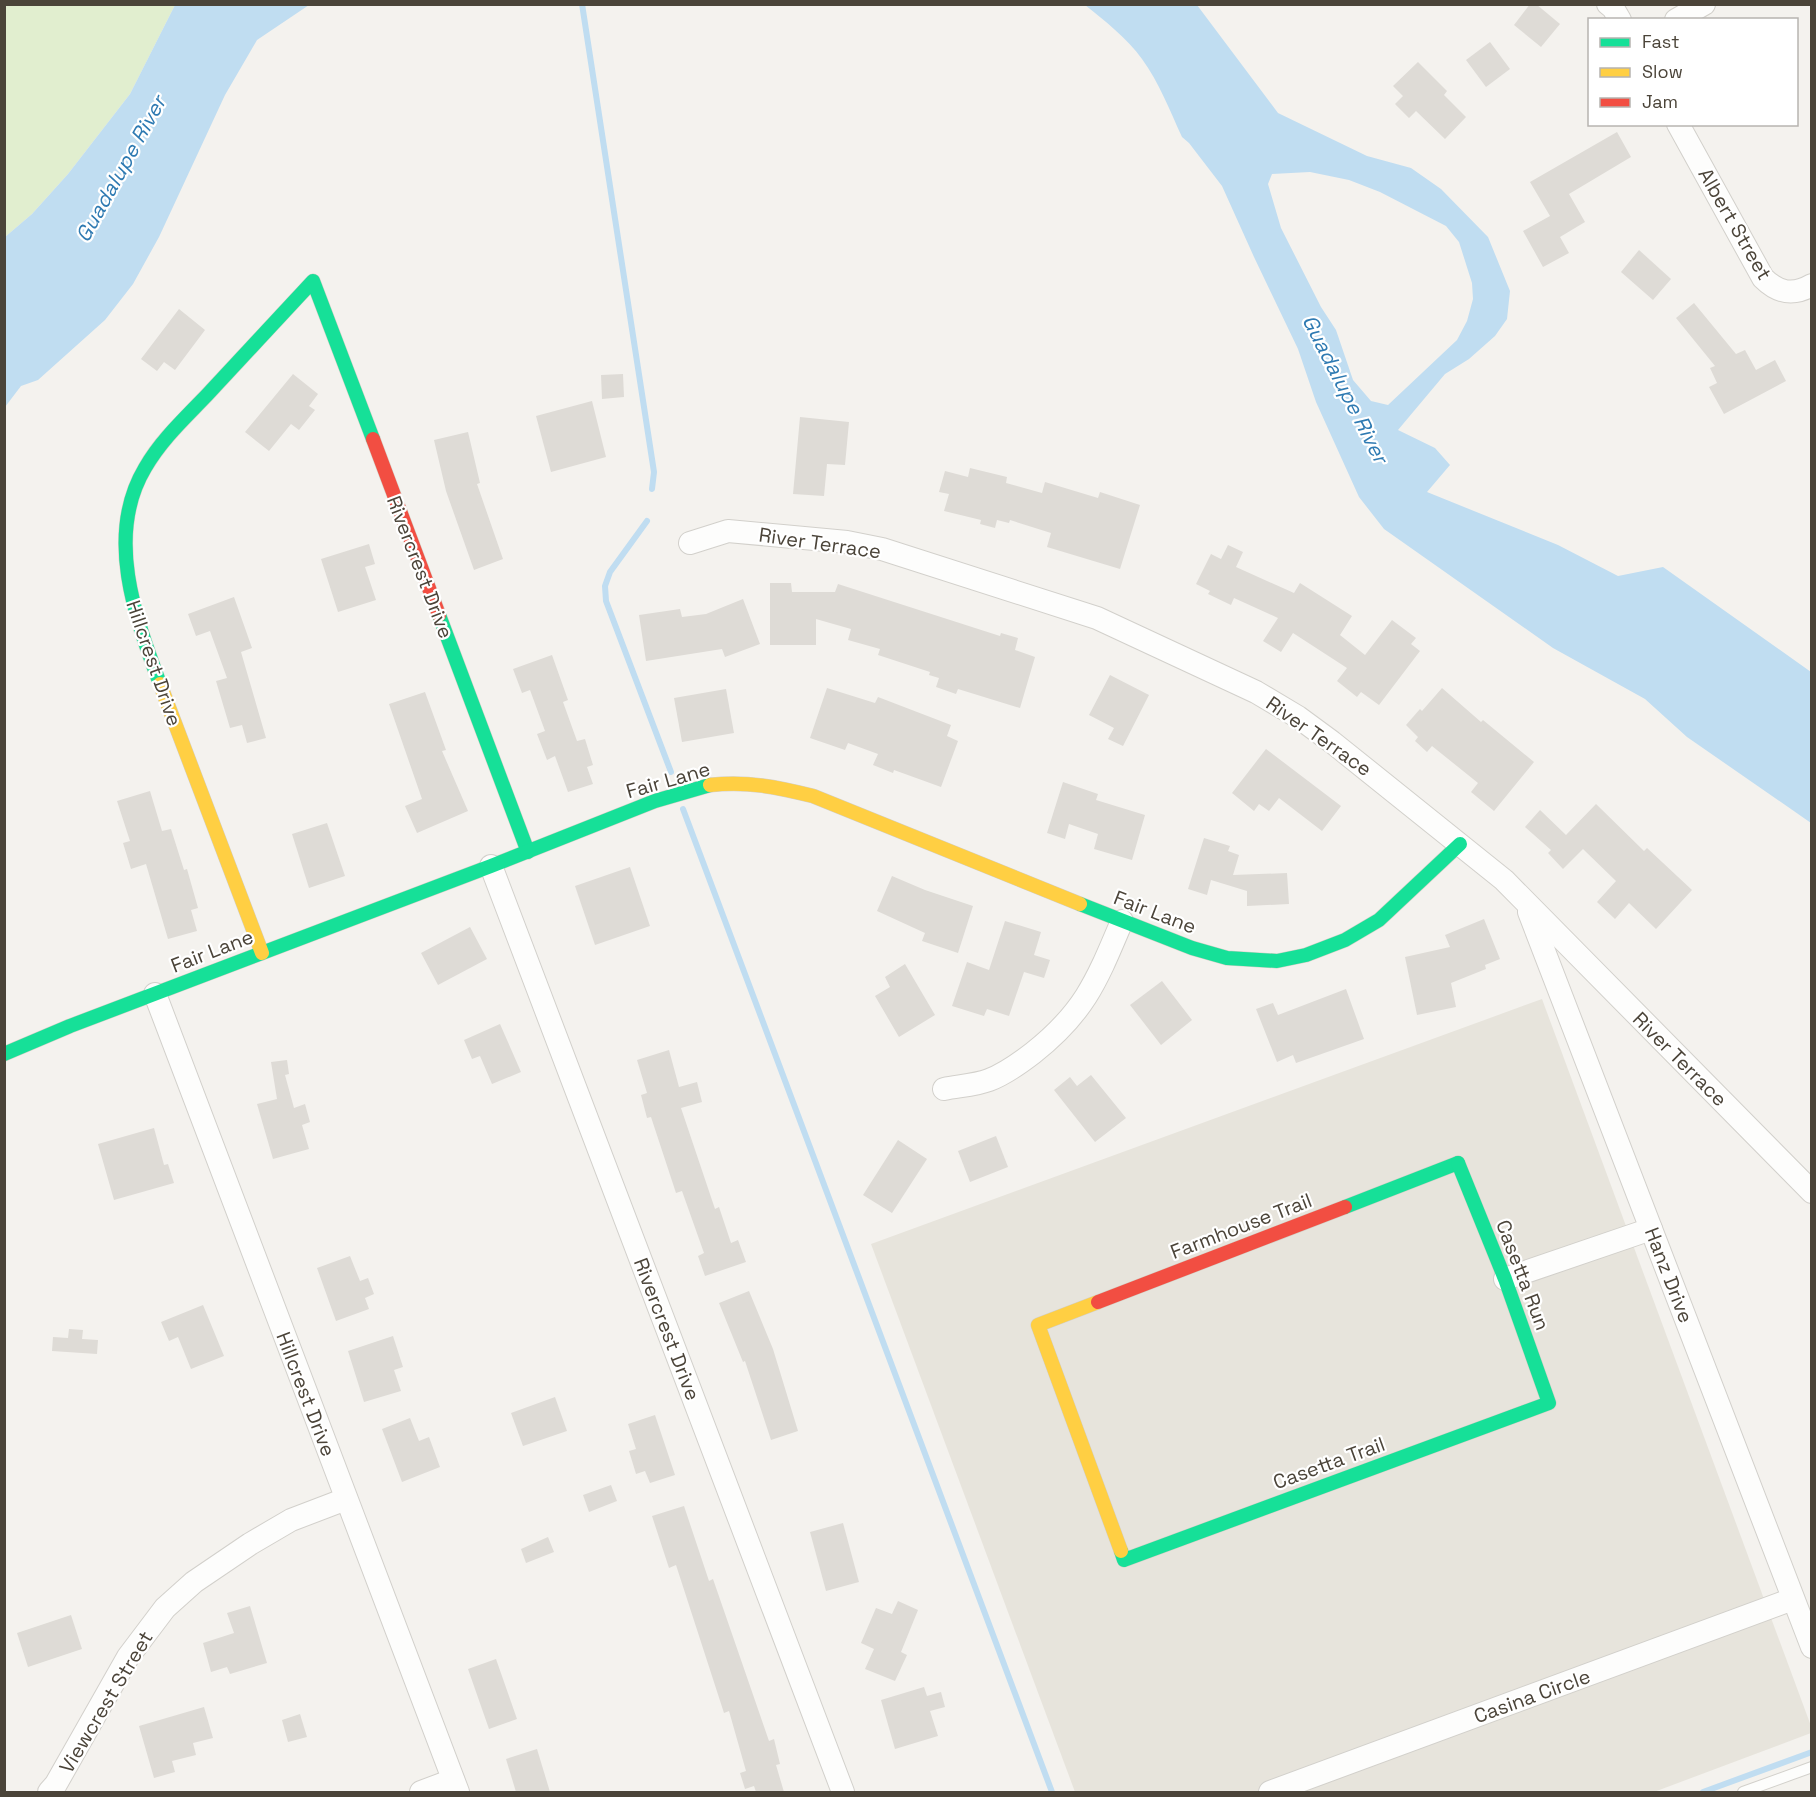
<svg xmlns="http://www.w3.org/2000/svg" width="1816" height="1797" viewBox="0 0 1816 1797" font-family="'Space Grotesk',sans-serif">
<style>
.residential{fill:#e7e4dc}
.green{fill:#e1eecf}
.water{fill:#c0ddf1;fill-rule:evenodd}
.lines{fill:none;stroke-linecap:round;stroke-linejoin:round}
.stream{stroke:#c0ddf1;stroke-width:6}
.building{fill:#dedbd6}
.lane-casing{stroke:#d2d0cb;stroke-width:12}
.street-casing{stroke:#d2d0cb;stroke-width:24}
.fast-casing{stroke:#d3cfc5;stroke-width:15}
.slow-casing{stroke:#d3cfc5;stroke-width:15}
.jam-casing{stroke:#d3cfc5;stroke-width:15}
.lane{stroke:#fdfdfc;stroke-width:10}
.street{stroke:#fdfdfc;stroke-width:22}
.fast{stroke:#16e098;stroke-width:14}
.slow{stroke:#ffcf43;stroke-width:14}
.jam{stroke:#f24e42;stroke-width:14}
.labels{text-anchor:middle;stroke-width:4.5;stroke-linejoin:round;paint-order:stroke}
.street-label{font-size:20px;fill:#4b4439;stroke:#fff}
.water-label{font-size:21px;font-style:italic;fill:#2e7ab2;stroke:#fff}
</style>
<rect width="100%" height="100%" fill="#f4f2ee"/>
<path class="residential" d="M1542,999L1811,1726V1733L1654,1792H1075L871,1244Z"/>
<path class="green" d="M5,5H175L130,94L68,174L32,214L5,237Z"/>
<g class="water">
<path d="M175,5H309L257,40L225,95L159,237L133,284L105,320L38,380L21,386L5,407V237L32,214L68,174L130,94Z"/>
<path d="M1085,5H1197L1278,113L1367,156L1411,168L1441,189L1488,237L1510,291L1507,319L1495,336L1469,359L1445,374L1398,430L1435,448L1450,465L1427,492L1558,545L1618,576L1663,567L1811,672V823L1687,737L1645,699L1553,648L1384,529L1359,497L1316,402L1298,349L1254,257L1222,186L1189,143L1182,137C1170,111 1159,82 1142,59C1127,38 1105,21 1085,5ZM1310,172L1349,180L1380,192L1446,226L1459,242L1472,283L1473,299L1467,321L1457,340L1388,405L1371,401L1353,380L1336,330L1321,307L1281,228L1268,184L1272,174Z"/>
</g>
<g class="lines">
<g class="stream">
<path d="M582,4L654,472L652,489"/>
<path d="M647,521L610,572L605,586L606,601L671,772"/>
<path d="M683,809L1052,1792"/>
<path d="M1703,1792L1812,1752"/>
</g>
</g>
<g class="building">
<path d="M1530,4H1536L1560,24L1541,47L1514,25Z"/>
<path d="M1490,42L1510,69L1486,87L1466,60Z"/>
<path d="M1418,62L1447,91L1444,95L1466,117L1445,139L1416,111L1409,118L1395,104L1403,96L1393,86Z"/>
<path d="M1617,132L1631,157L1569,194L1585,222L1560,237L1569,253L1543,267L1523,231L1550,216L1530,182Z"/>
<path d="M1639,250L1671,279L1653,300L1621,272Z"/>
<path d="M1694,303L1736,354L1745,350L1756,370L1775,360L1786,381L1724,414L1709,387L1717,383L1710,368L1715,366L1676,318Z"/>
<path d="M179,309L205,330L175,370L164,362L157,371L141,359Z"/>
<path d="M293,374L318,394L309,406L315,410L299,430L291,424L269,451L245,432Z"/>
<path d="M623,374L624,397L602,399L601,375Z"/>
<path d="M592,401L606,457L551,472L536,416Z"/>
<path d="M800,417L849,422L845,465L827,464L824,496L793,494Z"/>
<path d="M468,432L480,483L477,484L503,559L474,570L446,491L434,440Z"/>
<path d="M970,468L1007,477L1006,483L1042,493L1045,482L1098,498L1100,492L1140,505L1120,569L1047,547L1051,533L1010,520L1009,523L997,520L995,528L980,524L981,520L944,511L949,494L939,492L945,471L968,477Z"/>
<path d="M369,544L375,564L365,567L376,600L338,612L321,559Z"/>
<path d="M1228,545L1243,552L1236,567L1294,593L1300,583L1352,616L1340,635L1365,655L1392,620L1416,638L1411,644L1420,651L1379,705L1361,692L1357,697L1337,681L1347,668L1293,633L1281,652L1263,641L1278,618L1234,598L1231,605L1208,594L1210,591L1196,584L1211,554L1221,559Z"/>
<path d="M770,583H791L792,592H835L838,584L1000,636L1001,633L1018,638L1015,650L1035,657L1020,708L958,689L956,694L936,687L939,678L929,675L930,672L878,655L880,649L848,640L851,629L816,619V645H770Z"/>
<path d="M234,597L252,648L241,652L266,738L247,743L242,725L230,728L216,681L227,678L210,631L196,636L188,614Z"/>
<path d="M743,599L760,644L725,657L722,649L646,661L639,615L680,609L682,617L706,614Z"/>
<path d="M552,655L568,700L563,702L577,741L585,739L593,765L587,767L593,784L568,792L555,756L547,760L537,734L545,731L530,690L522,693L513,669Z"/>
<path d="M1110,675L1149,695L1123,746L1108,739L1114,728L1089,715Z"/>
<path d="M827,688L875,703L878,697L951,725L947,736L958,741L941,787L894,770L893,773L873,765L878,754L848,743L845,750L810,738Z"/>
<path d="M1442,688L1481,722L1483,720L1534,762L1494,811L1471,792L1478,783L1432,746L1427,752L1415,741L1418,737L1406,725L1420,709L1422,711Z"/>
<path d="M726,689L734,733L682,742L674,698Z"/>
<path d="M425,692L446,750L442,751L468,811L417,833L405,806L422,799L389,704Z"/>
<path d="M1266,749L1341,806L1322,831L1279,798L1269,811L1259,804L1254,811L1232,793Z"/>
<path d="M1063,782L1098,794L1096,800L1145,815L1132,860L1094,849L1098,834L1069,824L1065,839L1047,833Z"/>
<path d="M150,791L162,831L171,829L184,870L187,869L198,908L191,910L197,931L168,939L146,864L131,869L123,843L130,841L117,801Z"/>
<path d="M1596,804L1644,851L1647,848L1692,890L1656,929L1629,903L1615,919L1597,902L1616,881L1583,849L1563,869L1548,853L1551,850L1525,827L1540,810L1566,835Z"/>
<path d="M327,823L345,876L309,888L292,834Z"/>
<path d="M1204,838L1230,846L1228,851L1239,855L1233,875L1287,873L1289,904L1247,906V891L1211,880L1207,895L1188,889Z"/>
<path d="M630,867L650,926L595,945L575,886Z"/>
<path d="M892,876L925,890L973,906L958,953L922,941L925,933L877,911Z"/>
<path d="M1484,919L1500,959L1485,965L1486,969L1451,983L1456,1007L1417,1015L1405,957L1450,947L1445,935Z"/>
<path d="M1005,921L1041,932L1034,955L1050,960L1044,978L1024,972L1009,1016L987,1009L984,1016L952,1006L967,962L989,970Z"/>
<path d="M470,927L487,959L438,985L421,953Z"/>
<path d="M905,964L935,1015L899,1037L875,996L890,987L885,977Z"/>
<path d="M1162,981L1192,1020L1161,1045L1130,1005Z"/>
<path d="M1346,989L1364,1039L1296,1063L1293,1055L1277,1062L1256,1009L1273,1003L1278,1015Z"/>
<path d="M500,1024L521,1072L492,1084L480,1056L472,1059L464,1040Z"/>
<path d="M669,1050L679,1087L697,1082L702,1102L681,1108L715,1209L719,1207L731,1243L738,1240L746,1262L705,1276L698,1256L704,1253L682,1191L676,1193L651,1117L647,1118L641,1095L647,1093L637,1060Z"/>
<path d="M287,1060L289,1074L285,1075L294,1108L305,1104L310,1122L302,1125L309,1149L273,1159L257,1104L277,1099L271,1062Z"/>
<path d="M1091,1075L1126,1118L1095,1142L1054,1090L1070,1077L1077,1086Z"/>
<path d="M154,1128L164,1165L168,1164L174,1183L114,1200L98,1144Z"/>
<path d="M996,1136L1008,1167L970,1182L958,1151Z"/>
<path d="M898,1140L927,1159L892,1213L863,1195Z"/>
<path d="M350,1256L360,1281L368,1278L374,1294L365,1298L369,1309L336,1321L317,1268Z"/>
<path d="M749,1291L773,1349L798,1431L771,1440L745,1361L743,1362L719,1303Z"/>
<path d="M203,1305L224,1356L191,1369L178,1337L169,1341L161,1322Z"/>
<path d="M69,1329L83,1330L82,1339L98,1340L97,1354L52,1351L53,1337L68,1338Z"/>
<path d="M393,1336L403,1367L394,1370L401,1391L364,1402L348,1351Z"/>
<path d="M555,1397L567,1431L523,1446L511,1413Z"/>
<path d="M655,1415L675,1475L650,1483L645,1471L636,1474L629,1451L636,1449L628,1424Z"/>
<path d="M410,1418L419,1441L429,1437L440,1467L402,1482L382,1429Z"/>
<path d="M611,1485L617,1501L589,1512L583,1495Z"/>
<path d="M684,1506L709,1581L713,1579L769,1741L774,1739L780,1764L776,1765L784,1792H756L754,1786L745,1789L740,1773L746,1771L729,1711L724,1713L676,1565L669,1568L652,1516Z"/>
<path d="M843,1523L859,1582L826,1591L810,1532Z"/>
<path d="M548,1537L554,1552L526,1563L521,1549Z"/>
<path d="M898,1601L918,1610L901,1652L907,1655L895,1681L865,1669L874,1649L861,1643L876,1608L892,1614Z"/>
<path d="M250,1606L267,1663L230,1674L227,1667L211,1672L203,1643L234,1633L227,1613Z"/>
<path d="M71,1615L82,1649L28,1667L17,1633Z"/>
<path d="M496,1659L517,1719L489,1729L468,1669Z"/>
<path d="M924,1687L927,1696L941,1692L945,1707L930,1711L938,1736L895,1749L881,1700Z"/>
<path d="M204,1707L213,1738L193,1743L196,1755L172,1761L175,1772L154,1778L139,1726Z"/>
<path d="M300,1714L307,1737L288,1742L282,1720Z"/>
<path d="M537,1749L550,1792H516L506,1759Z"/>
</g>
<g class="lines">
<defs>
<path id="lane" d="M1743,1792L1812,1767"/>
<g id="street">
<path d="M1608,4L1613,8L1620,20"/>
<path d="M1676,20L1704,4"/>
<path d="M1678,124L1763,278C1778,293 1793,296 1812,285"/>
<path d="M690,543L728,531L847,542L882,549L1097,618L1256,692L1298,717L1332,742L1504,880L1812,1192"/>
<path d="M491,866L843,1792"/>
<path d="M1529,912L1812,1647"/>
<path d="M155,994L458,1792"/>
<path d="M944,1089C959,1086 976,1085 989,1080C1005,1074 1020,1063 1033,1053C1085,1012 1097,980 1122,921"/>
<path d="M1505,1279L1651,1229"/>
<path d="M49,1792L56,1784L128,1657L165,1608L194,1582L250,1544L291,1520L346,1499"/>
<path d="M421,1792L453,1780"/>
<path d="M1270,1792L1793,1599"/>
</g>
<g id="fast">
<path d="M439,615L528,852"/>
<path d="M160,684C135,617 105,535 145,468C161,440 185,418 207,395C242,357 278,319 313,281L373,439"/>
<path d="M1080,904L1192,948L1227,958L1277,961L1306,955L1345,940L1379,920L1460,844"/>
<path d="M4,1054L70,1026L491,866L655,801L710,785"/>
<path d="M1345,1207L1458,1163"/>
<path d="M1121,1551L1124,1560L1549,1403L1505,1279L1458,1163"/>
</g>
<g id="slow">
<path d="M160,684L262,953"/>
<path d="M710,785C748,781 777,787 813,796L1080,904"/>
<path d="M1098,1302L1038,1325L1121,1551"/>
</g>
<g id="jam">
<path d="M373,439L439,615"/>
<path d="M1098,1302L1345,1207"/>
</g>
</defs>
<use href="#lane" class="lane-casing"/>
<use href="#street" class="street-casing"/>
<use href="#fast" class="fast-casing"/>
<use href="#slow" class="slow-casing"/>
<use href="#jam" class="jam-casing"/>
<use href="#lane" class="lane"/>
<use href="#street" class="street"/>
<use href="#fast" class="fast"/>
<use href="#slow" class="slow"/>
<use href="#jam" class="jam"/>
</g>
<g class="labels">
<g class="street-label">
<text transform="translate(1735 224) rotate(60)" y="7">Albert Street</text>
<text transform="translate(820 543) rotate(8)" y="7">River Terrace</text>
<text transform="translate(420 567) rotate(69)" y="7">Rivercrest Drive</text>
<text transform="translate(154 663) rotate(71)" y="7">Hillcrest Drive</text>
<text transform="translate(1319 736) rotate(35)" y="7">River Terrace</text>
<text transform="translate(668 780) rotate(-16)" y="7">Fair Lane</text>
<text transform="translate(1155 912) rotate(21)" y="7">Fair Lane</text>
<text transform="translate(212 951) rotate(-21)" y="7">Fair Lane</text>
<text transform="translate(1680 1059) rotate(45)" y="7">River Terrace</text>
<text transform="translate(1241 1226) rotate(-21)" y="7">Farmhouse Trail</text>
<text transform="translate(1523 1275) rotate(69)" y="7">Casetta Run</text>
<text transform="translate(1669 1275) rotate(69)" y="7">Hanz Drive</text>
<text transform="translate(667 1329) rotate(69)" y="7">Rivercrest Drive</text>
<text transform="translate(306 1394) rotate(69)" y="7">Hillcrest Drive</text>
<text transform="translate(1329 1463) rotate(-20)" y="7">Casetta Trail</text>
<text transform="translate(1532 1696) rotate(-20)" y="7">Casina Circle</text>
<text transform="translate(106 1702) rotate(-59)" y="7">Viewcrest Street</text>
</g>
<g class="water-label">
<text transform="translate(121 169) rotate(-61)" y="7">Guadalupe River</text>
<text transform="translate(1345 389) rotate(63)" y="7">Guadalupe River</text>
</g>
</g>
<rect width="1816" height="1797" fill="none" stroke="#4b4439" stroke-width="12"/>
<rect x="1588" y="18" width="210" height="108" fill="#ffffff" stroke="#b7b4b0" stroke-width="1.5"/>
<rect x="1600" y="38" width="30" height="9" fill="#16e098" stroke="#b7b4b0" stroke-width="1.5"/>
<text x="1642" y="48" font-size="18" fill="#4b4439">Fast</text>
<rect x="1600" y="68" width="30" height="9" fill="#ffcf43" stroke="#b7b4b0" stroke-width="1.5"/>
<text x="1642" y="78" font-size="18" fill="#4b4439">Slow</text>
<rect x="1600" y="98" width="30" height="9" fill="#f24e42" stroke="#b7b4b0" stroke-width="1.5"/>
<text x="1642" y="108" font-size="18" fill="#4b4439">Jam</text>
</svg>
